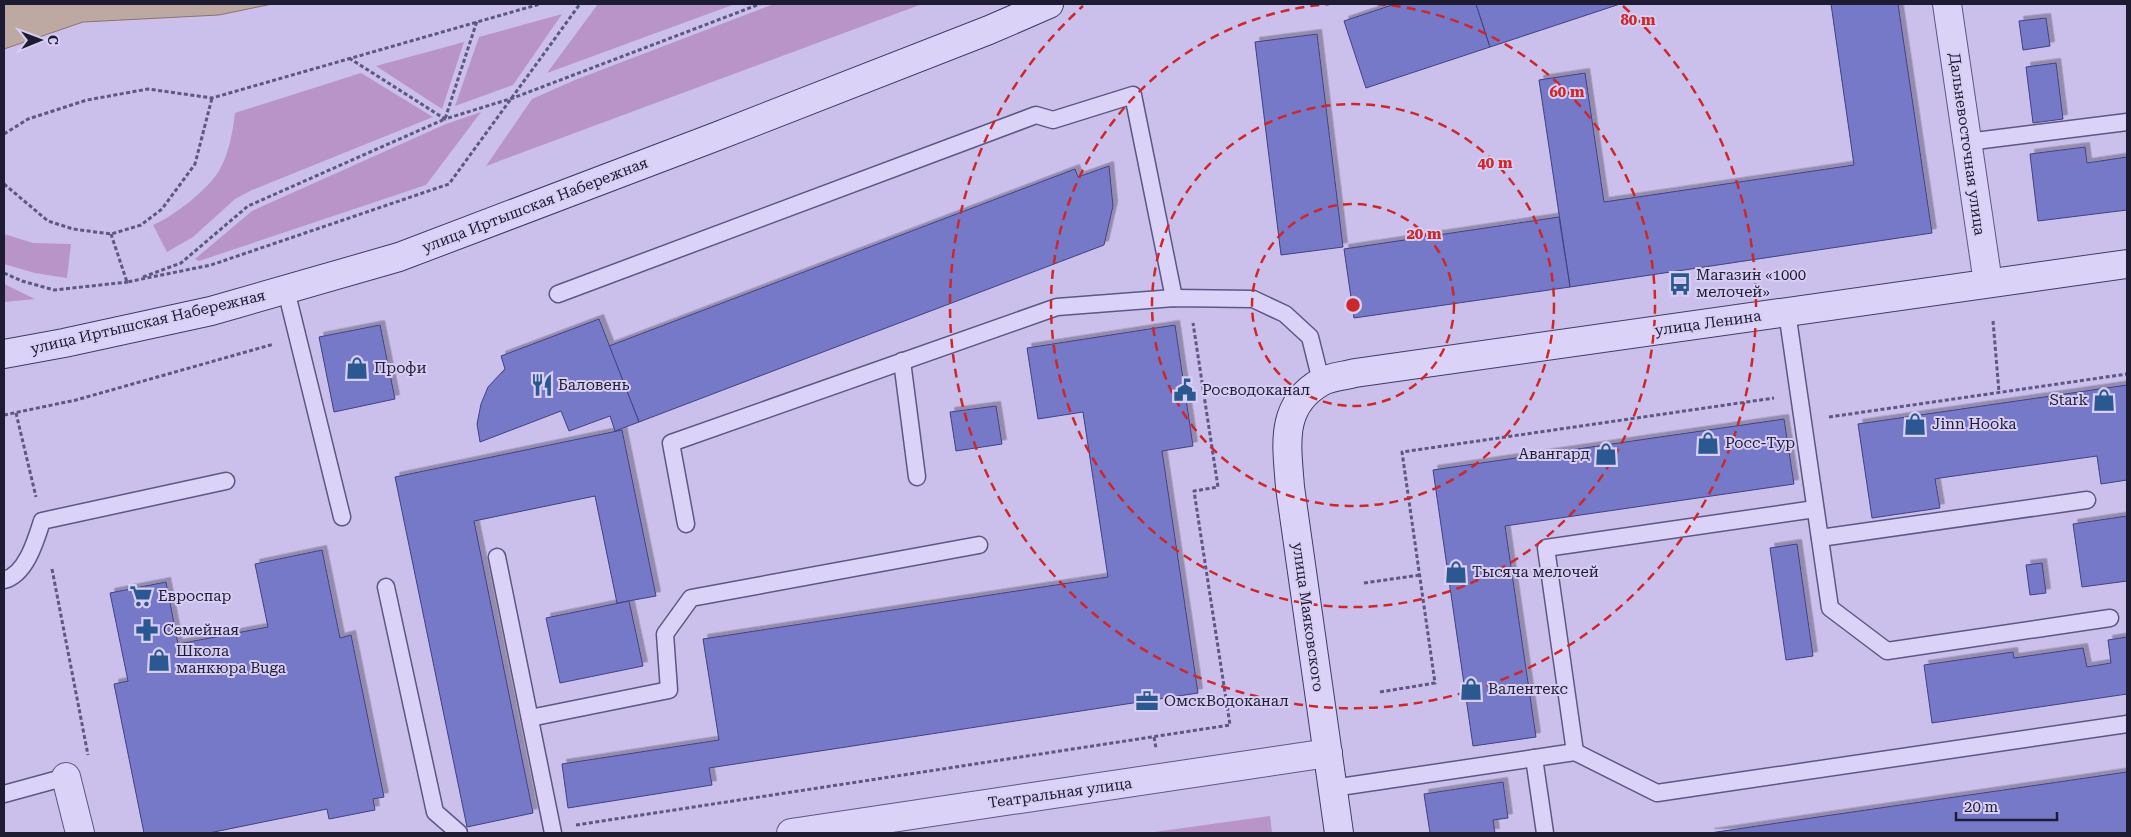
<svg xmlns="http://www.w3.org/2000/svg" width="2131" height="837" viewBox="0 0 2131 837" font-family="'Roboto Serif',serif">
<style>
.green{fill:#b894c9}
.water{fill:#bea9a2;stroke:#8b746a}
.building{fill:#7678c8;stroke:#3f4282;filter:url(#shadow)}
.lines{fill:none;stroke-linecap:round;stroke-linejoin:round}
.lane-casing{stroke:#5c5883;stroke-width:19}
.street-casing{stroke:#5c5883;stroke-width:30}
.secondary-casing{stroke:#3e3c65;stroke-width:30}
.path{stroke:#5c5883;stroke-width:3;stroke-dasharray:4 2.5;stroke-linecap:butt}
.lane{stroke:#dbd2f7;stroke-width:16}
.street{stroke:#dbd2f7;stroke-width:28}
.secondary{stroke:#dbd2f7;stroke-width:28}
.ring{fill:none;stroke:#cd2729;stroke-width:2.5;stroke-dasharray:9 6}
.labels{text-anchor:middle;stroke-width:4;stroke-linejoin:round;paint-order:stroke}
.street-label{font-size:15px;fill:#1d1c33;stroke:#d8cef3}
.poi-label{font-size:15px;fill:#1d1c33;stroke:#d8cef3;text-anchor:start}
.centre{fill:#cd2729;stroke:#d8cef3;stroke-width:2.5}
.ring-label{font-size:15px;text-anchor:middle;font-weight:bold;fill:#cd2729;stroke:#d8cef3;stroke-width:4;stroke-linejoin:round;paint-order:stroke}
</style>
<defs>
<filter id="shadow"><feDropShadow dx="4.5" dy="-4.5" stdDeviation="0" flood-color="#0004"/></filter>
</defs>
<rect width="100%" height="100%" fill="#cbbfec"/>
<g class="green">
<path d="M598,4H735L547,73Z"/>
<path d="M774,4H922L486,166L532,99L575,80Z"/>
<path d="M562,14L513,85L455,106L479,37Z"/>
<path d="M464,42L442,109L376,66Z"/>
<path d="M361,73L433,117L252,190L235,199L193,237L167,252L153,225C173,217 210,188 220,169C229,153 233,131 235,113Z"/>
<path d="M481,112L426,185L199,261L195,259L252,211L446,124Z"/>
<path d="M4,234L33,243L71,244L67,278L35,273L4,264Z"/>
<path d="M4,284L35,299L4,302Z"/>
<path d="M1270,816L1272,833H1147Z"/>
</g>
<path class="water" d="M4,4H272L219,15L83,22L4,49Z"/>
<g class="building">
<path d="M1395,4H1476L1490,47L1366,88L1344,21Z"/>
<path d="M1476,4H1620L1490,47Z"/>
<path d="M1831,4H1898L1932,233L1570,287L1539,80L1585,73L1604,202L1854,165Z"/>
<path d="M2046,18L2050,46L2023,50L2019,21Z"/>
<path d="M1317,34L1343,247L1281,255L1255,42Z"/>
<path d="M2056,63L2063,119L2033,123L2026,67Z"/>
<path d="M2085,147L2087,163L2127,157V210L2038,221L2030,154Z"/>
<path d="M1109,166L1113,206L1104,245L639,422L609,346L1075,169L1078,177Z"/>
<path d="M1559,217L1570,287L1354,318L1344,249Z"/>
<path d="M599,319L639,422L615,431L610,416L569,431L561,411L480,442L477,424L481,404L488,387L505,369L501,356Z"/>
<path d="M380,325L395,399L334,412L319,337Z"/>
<path d="M1175,325L1193,446L1162,451L1198,693L709,768L712,785L568,808L562,764L719,740L703,639L1108,577L1083,412L1038,419L1027,348Z"/>
<path d="M2127,385V480L2101,484L2097,456L1940,478L1935,479L1940,508L1872,518L1858,424Z"/>
<path d="M996,406L1002,444L956,451L950,412Z"/>
<path d="M1784,419L1794,484L1505,526L1536,737L1473,746L1433,470Z"/>
<path d="M622,430L656,596L617,603L595,496L474,521L533,813L467,827L395,477Z"/>
<path d="M2127,516V581L2082,587L2073,524Z"/>
<path d="M1797,544L1813,656L1786,660L1770,548Z"/>
<path d="M322,550L340,638L351,635L384,797L373,799L375,810L329,819L327,809L209,833H144L114,684L128,681L110,593L166,582L178,644L268,627L255,564Z"/>
<path d="M2042,563L2046,593L2030,595L2026,565Z"/>
<path d="M629,601L643,666L560,683L546,618Z"/>
<path d="M2127,637V694L1932,723L1924,665L2013,652L2014,658L2083,648L2087,667L2111,663L2108,640Z"/>
<path d="M2127,772V833H1710L1825,816Z"/>
<path d="M1503,782L1508,818L1493,820L1495,833H1430L1424,794Z"/>
</g>
<g class="lines">
<defs>
<g id="lane">
<path d="M1967,142L2127,122"/>
<path d="M286,290L342,517"/>
<path d="M558,294L1036,115L1053,120L1133,95L1174,298"/>
<path d="M1787,312L1830,608L1887,651L2110,618"/>
<path d="M902,361L917,477"/>
<path d="M686,524L671,443L1057,307L1174,298L1253,299L1285,314L1310,337L1321,381"/>
<path d="M1820,538L2087,500"/>
<path d="M497,557L553,833"/>
<path d="M4,580C26,575 36,540 42,521L226,481"/>
<path d="M386,587L435,812L459,833"/>
<path d="M530,718L669,690L665,634L691,598L979,545"/>
<path d="M1575,752L1546,548L1815,509"/>
<path d="M1534,758L1545,833"/>
<path d="M1333,788L1575,752L1657,793L2127,724"/>
<path d="M4,794L66,777"/>
</g>
<g id="street">
<path d="M1947,4L1988,283"/>
<path d="M66,777L80,833"/>
<path d="M791,833L1328,753"/>
</g>
<g id="secondary">
<path d="M4,354L64,343L211,311L399,257L715,137L989,30L1049,4"/>
<path d="M1339,833L1290,487C1287,446 1279,406 1321,382C1330,377 1344,376 1355,373L2127,264"/>
</g>
</defs>
<use href="#lane" class="lane-casing"/>
<use href="#street" class="street-casing"/>
<use href="#secondary" class="secondary-casing"/>
<g class="path">
<path d="M349,58L445,119L513,98L760,4"/>
<path d="M4,134L28,119L87,100L148,89L212,98L540,4"/>
<path d="M4,184L48,221L73,229L111,234L141,225L162,209L195,164L212,98"/>
<path d="M111,234L127,282L211,265L449,184L580,4"/>
<path d="M4,273L22,281L54,290L128,282"/>
<path d="M143,277L181,263L248,206L445,119L477,21"/>
<path d="M1993,321L1999,392"/>
<path d="M16,413L36,497"/>
<path d="M4,415L76,400L274,344"/>
<path d="M1829,417L2127,374"/>
<path d="M52,569L88,755"/>
<path d="M1364,583L1420,575"/>
<path d="M1380,692L1435,683L1402,452L1774,398"/>
<path d="M1154,737L1156,748"/>
<path d="M576,825L1230,725L1194,491L1218,487L1193,323"/>
</g>
<use href="#lane" class="lane"/>
<use href="#street" class="street"/>
<use href="#secondary" class="secondary"/>
</g>
<g class="ring">
<circle cx="1353" cy="305" r="101"/>
<circle cx="1353" cy="305" r="201"/>
<path d="M1377 4A302 302 0 1 1 1329 4"/>
<path d="M1623 6A403 403 0 1 1 1083 6"/>
</g>
<defs>
<symbol id="bus-bare" viewBox="-9 -9 18 18"><path d="M-5-6H5V4H4V6H2V4H-2V6H-4V4H-5ZM-3.5-4V0h7V-4ZM-3.5 1.2v1.5H-2V1.2ZM2 1.2v1.5H3.5V1.2Z" fill="#2b5890" stroke="#d8cef3" stroke-width="2.5" paint-order="stroke"/></symbol>
<symbol id="shop-bare" viewBox="-9 -9 18 18"><path d="M-5-2.5h2.3a2.7 3.5 0 0 1 5.4 0H5L5.5 6h-11ZM-1.5-2.5h3a1.5 2.3 0 0 0-3 0Z" fill="#2b5890" stroke="#d8cef3" stroke-width="2.5" paint-order="stroke"/></symbol>
<symbol id="restaurant-bare" viewBox="-9 -9 18 18"><path d="M-5-6h1v4h1v-4h1v4h1v-4h1v5L-1.5 .5V6h-2V.5L-5-1ZM5-6V6H3V1.5H1.5Q1.5-4 5-6Z" fill="#2b5890" stroke="#d8cef3" stroke-width="2.5" paint-order="stroke"/></symbol>
<symbol id="civic-bare" viewBox="-9 -9 18 18"><path d="M-.6-6.5H3V-4.5H.6V-3L4-1V1h2V6H-6V1h2V-1L-.6-3ZM-1.2 2.5V6h2.4V2.5Z" fill="#2b5890" stroke="#d8cef3" stroke-width="2.5" paint-order="stroke"/></symbol>
<symbol id="supermarket-bare" viewBox="-9 -9 18 18"><path d="M-6-5.5h2.5l.6 2H6L4.5 2H-2.5L-4.4-4H-6ZM-1.5 3.2a1.3 1.3 0 1 0 .1 0ZM3 3.2a1.3 1.3 0 1 0 .1 0Z" fill="#2b5890" stroke="#d8cef3" stroke-width="2.5" paint-order="stroke"/></symbol>
<symbol id="pharmacy-bare" viewBox="-9 -9 18 18"><path d="M-2-6h4v4h4v4h-4v4h-4v-4h-4v-4h4Z" fill="#2b5890" stroke="#d8cef3" stroke-width="2.5" paint-order="stroke"/></symbol>
<symbol id="office-bare" viewBox="-9 -9 18 18"><path d="M-6-3h4V-5.5h4V-3h4V5H-6ZM-1-4.5V-3h2v-1.5ZM-6 0V1H6V0Z" fill="#2b5890" stroke="#d8cef3" stroke-width="2.5" paint-order="stroke"/></symbol>
</defs>
<g fill-rule="evenodd">
<use href="#bus-bare" x="1664" y="268" width="32" height="32"/>
<use href="#shop-bare" x="341" y="352" width="32" height="32"/>
<use href="#restaurant-bare" x="526" y="369" width="32" height="32"/>
<use href="#civic-bare" x="1169" y="374" width="32" height="32"/>
<use href="#shop-bare" x="2088" y="384" width="32" height="32"/>
<use href="#shop-bare" x="1899" y="408" width="32" height="32"/>
<use href="#shop-bare" x="1692" y="427" width="32" height="32"/>
<use href="#shop-bare" x="1590" y="438" width="32" height="32"/>
<use href="#shop-bare" x="1440" y="556" width="32" height="32"/>
<use href="#supermarket-bare" x="125" y="580" width="32" height="32"/>
<use href="#pharmacy-bare" x="131" y="614" width="32" height="32"/>
<use href="#shop-bare" x="143" y="644" width="32" height="32"/>
<use href="#shop-bare" x="1455" y="673" width="32" height="32"/>
<use href="#office-bare" x="1131" y="685" width="32" height="32"/>
</g>
<g class="labels">
<g class="street-label">
<text transform="translate(1967 144) rotate(82)" y="5">Дальневосточная улица</text>
<text transform="translate(535 205) rotate(-21)" y="5">улица Иртышская Набережная</text>
<text transform="translate(148 322) rotate(-13)" y="5">улица Иртышская Набережная</text>
<text transform="translate(1708 323) rotate(-8)" y="5">улица Ленина</text>
<text transform="translate(1308 617) rotate(82)" y="5">улица Маяковского</text>
<text transform="translate(1060 793) rotate(-8)" y="5">Театральная улица</text>
</g>
<g class="poi-label">
<text x="1696" y="280">Магазин «1000<tspan x="1696" dy="17">мелочей»</tspan></text>
<text x="374" y="373">Профи</text>
<text x="558" y="390">Баловень</text>
<text x="1202" y="395">Росводоканал</text>
<text x="2088" y="405" text-anchor="end">Stark</text>
<text x="1932" y="429">Jinn Hooka</text>
<text x="1725" y="448">Росс-Тур</text>
<text x="1590" y="459" text-anchor="end">Авангард</text>
<text x="1472" y="577">Тысяча мелочей</text>
<text x="158" y="601">Евроспар</text>
<text x="163" y="635">Семейная</text>
<text x="176" y="656">Школа<tspan x="176" dy="17">манкюра Buga</tspan></text>
<text x="1488" y="694">Валентекс</text>
<text x="1164" y="706">ОмскВодоканал</text>
</g>
</g>
<circle cx="1353" cy="305" r="8" class="centre"/>
<g class="ring-label">
<text x="1638" y="25">80 m</text>
<text x="1567" y="97">60 m</text>
<text x="1495" y="168">40 m</text>
<text x="1424" y="239">20 m</text>
</g>
<rect width="2131" height="837" fill="none" stroke="#1d1c33" stroke-width="10"/>
<g transform="translate(40 40) rotate(89)" stroke="#d8cef3" stroke-width="4" paint-order="stroke">
<path d="M0-4L9 19L0 12L-9 19Z" fill="#1d1c33"/>
<text y="-8" font-size="14" font-weight="bold" text-anchor="middle" fill="#1d1c33">С</text>
</g>
<path d="M1956 812v8h101v-8" fill="none" stroke="#1d1c33" stroke-width="2.5"/>
<text x="1964" y="812" font-size="15" fill="#1d1c33" stroke="#d8cef3" stroke-width="4" paint-order="stroke">20 m</text>
</svg>
